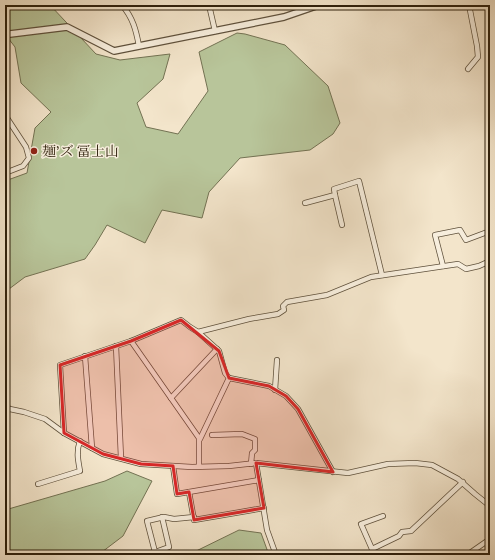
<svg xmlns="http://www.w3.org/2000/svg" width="495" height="560" viewBox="0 0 495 560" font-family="'Sorts Mill Goudy','Noto Serif JP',serif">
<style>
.green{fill:#b8c59a;stroke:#737253}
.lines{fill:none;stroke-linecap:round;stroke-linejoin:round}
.minor-casing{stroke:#5f513c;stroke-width:6}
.tertiary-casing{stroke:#5f513c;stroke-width:8}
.minor{stroke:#f7eedd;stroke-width:4.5}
.tertiary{stroke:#f7eedd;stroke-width:5.5}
.marked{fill:#d62828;fill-opacity:0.2;stroke:#d62828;stroke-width:3;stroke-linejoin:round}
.poi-dot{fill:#8f2418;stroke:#f7eedd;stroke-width:1.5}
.labels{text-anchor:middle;stroke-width:3;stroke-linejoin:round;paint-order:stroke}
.poi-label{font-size:14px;fill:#2e200c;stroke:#f7eedd;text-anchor:start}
</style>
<rect width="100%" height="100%" fill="#f3e5cb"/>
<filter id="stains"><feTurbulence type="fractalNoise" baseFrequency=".005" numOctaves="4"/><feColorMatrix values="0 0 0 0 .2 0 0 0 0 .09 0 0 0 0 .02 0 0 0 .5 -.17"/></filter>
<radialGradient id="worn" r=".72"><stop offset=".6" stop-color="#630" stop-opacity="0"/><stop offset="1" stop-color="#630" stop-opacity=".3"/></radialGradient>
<g class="green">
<path d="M5,5H50L96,54L120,60L170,54L163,79L137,103L146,127L178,134L208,91L199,52L237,33L245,34L285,45L328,86L340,123L333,134L310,150L240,158L209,192L202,218L162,210L145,243L107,225L95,245L85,259L25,277L5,292V181L27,173L35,128L51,112L21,83L15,47L5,34Z"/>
<path d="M127,471L152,481L123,536L98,555H5V510L105,481Z"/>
<path d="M239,530L261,533L269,555H188Z"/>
</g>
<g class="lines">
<defs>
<g id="minor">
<path d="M122,5C133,18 136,30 139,46"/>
<path d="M209,5L215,31"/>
<path d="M468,69L478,57L477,46L469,5"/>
<path d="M5,115L26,147L29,158L23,166L5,173"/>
<path d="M335,195L342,225"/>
<path d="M305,203L335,195L334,189L359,181L382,275"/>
<path d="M443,266L435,235L460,230L466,240L490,231"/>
<path d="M198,332L249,319L278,314L284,310L283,306L287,302L327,295L371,277L458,264L466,269L479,266L490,261"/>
<path d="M131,341L199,438V466"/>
<path d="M116,346L121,458"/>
<path d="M85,356L92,448"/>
<path d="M275,390L277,360"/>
<path d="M5,397L8,409"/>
<path d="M171,398L217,349"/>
<path d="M5,408L24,412L45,419L64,433L103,454L141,464L192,467L229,466L256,463L348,473L388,464L415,463L432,465L458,479L475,494L490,506"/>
<path d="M64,433L60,365L131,341L181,320L190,327L198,332L219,351L225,373L229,378L269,386L286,396L298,409L333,472"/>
<path d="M212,435L242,434L255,439V450L252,453L251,464"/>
<path d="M200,439L229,378"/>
<path d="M256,463L267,530L276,555"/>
<path d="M173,466L177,494L259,480"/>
<path d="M38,484L80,471C78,460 76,451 80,441"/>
<path d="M189,492L194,520L264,508"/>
<path d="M372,549L399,536L402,532L411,531L463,482"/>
<path d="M155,552L147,521L164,517L174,519L194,517"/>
<path d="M147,555L169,547L162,517"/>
<path d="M372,555V549L361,524L383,516"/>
<path d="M467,555L490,539"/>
</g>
<path id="tertiary" d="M5,33L10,34L67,27L114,51L284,17L319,5"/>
</defs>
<use href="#minor" class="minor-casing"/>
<use href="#tertiary" class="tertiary-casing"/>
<use href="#minor" class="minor"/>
<use href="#tertiary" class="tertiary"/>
</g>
<path class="marked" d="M181,320L219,351L229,378L269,386L286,396L298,409L333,472L256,463L264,508L194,520L189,492L177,494L173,466L141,464L103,454L64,433L60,365L131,341Z"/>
<circle class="poi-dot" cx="34" cy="151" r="4"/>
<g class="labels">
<g class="poi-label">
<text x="42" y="156">麺'ズ 冨士山</text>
</g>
</g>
<rect width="495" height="560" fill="none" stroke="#f3e5cb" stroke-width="20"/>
<rect x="6" y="6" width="483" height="548" fill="none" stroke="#2e200c" stroke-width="2"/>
<rect x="10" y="10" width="475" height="540" fill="none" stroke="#2e200c"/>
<rect width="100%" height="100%" filter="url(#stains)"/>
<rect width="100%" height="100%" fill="url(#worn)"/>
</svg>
